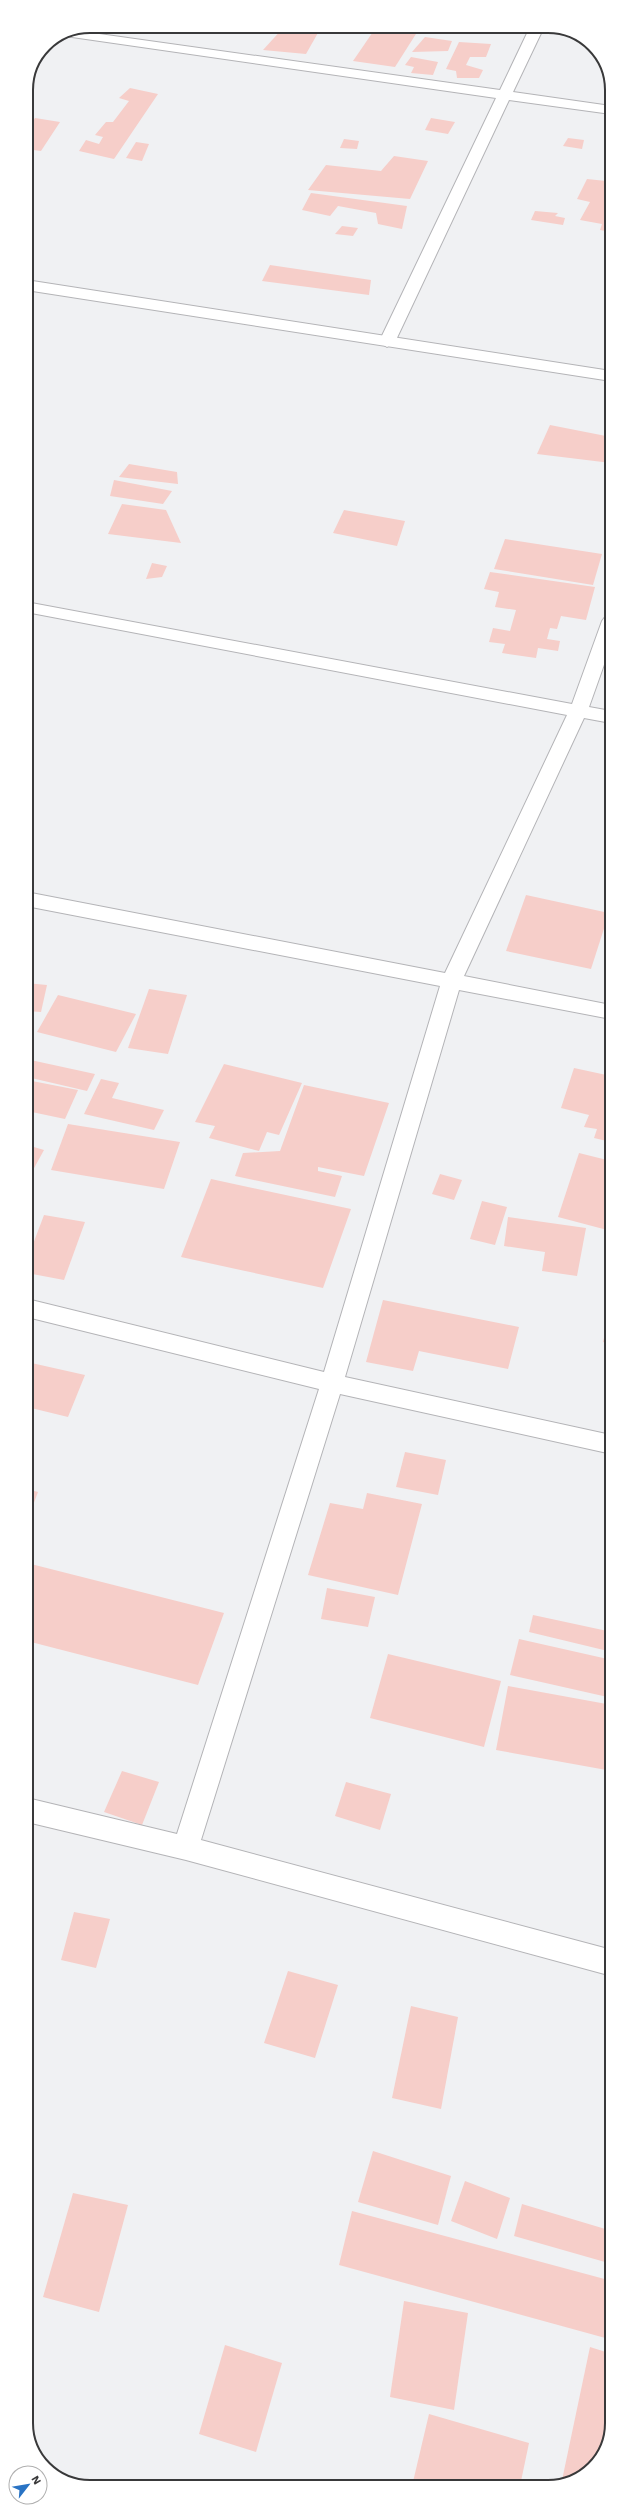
<svg xmlns="http://www.w3.org/2000/svg" width="638" height="2513" viewBox="0 0 638 2513" font-family="'Work Sans',sans-serif">
<style>
.building{fill:#f6cec9}
.lines{fill:none;stroke-linecap:round;stroke-linejoin:round}
.minor-casing{stroke:#b4b4b7;stroke-width:2}
.tertiary-casing{stroke:#b4b4b7;stroke-width:2}
.minor{fill:#fff;fill-rule:evenodd}
.tertiary{fill:#fff;fill-rule:evenodd}
.rim{fill:none;stroke:#39393a;stroke-width:2}
</style>
<rect width="100%" height="100%" fill="#f0f1f3"/>
<g class="building">
<path d="M251,26H273L271,30Z"/>
<path d="M377,26H421L395,67L353,61Z"/>
<path d="M284,27L319,31L306,54L263,50Z"/>
<path d="M425,37L452,41L448,51L412,52Z"/>
<path d="M459,42L491,44L486,57H470L466,65L483,70L479,78H457L456,71L446,69Z"/>
<path d="M411,57L438,62L433,75L411,73L414,67L405,65Z"/>
<path d="M130,88L158,94L114,159L79,151L86,140L99,144L103,137L95,135L106,122H113L129,101L119,98Z"/>
<path d="M35,118L60,122L41,151L26,149V132Z"/>
<path d="M431,118L455,122L448,134L425,130Z"/>
<path d="M568,138L584,140L582,149L563,146Z"/>
<path d="M344,139L359,141L357,149L340,148Z"/>
<path d="M136,142L149,144L142,161L126,158Z"/>
<path d="M394,156L428,161L410,199L308,190L326,165L381,171Z"/>
<path d="M611,175V232L600,230L602,224L580,220L590,202L577,199L587,179L606,181Z"/>
<path d="M311,193L407,206L402,229L378,224L376,213L338,206L330,216L302,210Z"/>
<path d="M535,211L558,213L555,216L565,218L563,225L531,220Z"/>
<path d="M342,226L358,228L353,236L335,234Z"/>
<path d="M270,265L371,280L369,295L262,281Z"/>
<path d="M550,425L611,437V463L537,454Z"/>
<path d="M129,464L177,472L178,484L119,477Z"/>
<path d="M114,480L172,491L163,504L110,496Z"/>
<path d="M122,504L166,510L181,543L108,534Z"/>
<path d="M344,510L405,521L397,546L333,533Z"/>
<path d="M505,539L602,554L593,585L494,569Z"/>
<path d="M152,563L167,566L162,577L146,579Z"/>
<path d="M490,572L595,587L586,620L561,616L557,629L550,628L547,639L560,641L558,651L538,648L536,658L502,653L505,644L489,642L493,628L510,631L516,610L495,607L499,592L484,589Z"/>
<path d="M526,895L609,913L591,969L506,951Z"/>
<path d="M26,983L47,985L41,1012L26,1011Z"/>
<path d="M149,989L187,995L168,1054L128,1048Z"/>
<path d="M58,995L136,1014L116,1052L37,1032Z"/>
<path d="M26,1059L95,1074L87,1091L27,1077Z"/>
<path d="M224,1064L302,1083L279,1135L267,1132L259,1151L209,1138L215,1126L195,1122Z"/>
<path d="M574,1068L611,1076V1142L594,1138L597,1129L584,1127L589,1115L561,1108Z"/>
<path d="M101,1079L119,1083L112,1098L164,1110L154,1130L84,1114Z"/>
<path d="M27,1080L78,1090L65,1119L27,1111Z"/>
<path d="M304,1085L389,1103L364,1176L318,1167V1171L342,1176L335,1197L235,1176L243,1153L280,1151Z"/>
<path d="M68,1124L180,1142L164,1189L51,1170Z"/>
<path d="M27,1145L44,1150L27,1181Z"/>
<path d="M579,1153L611,1161V1231L558,1217Z"/>
<path d="M440,1174L462,1180L454,1200L432,1194Z"/>
<path d="M211,1179L351,1209L323,1288L181,1257Z"/>
<path d="M482,1201L507,1207L495,1245L470,1239Z"/>
<path d="M44,1215L85,1222L64,1280L27,1273V1260Z"/>
<path d="M508,1217L586,1228L577,1276L542,1271L545,1252L504,1246Z"/>
<path d="M383,1300L519,1327L508,1369L419,1351L413,1371L366,1362Z"/>
<path d="M611,1309V1344L603,1342Z"/>
<path d="M27,1362L85,1375L68,1417L27,1407Z"/>
<path d="M405,1452L446,1460L438,1495L396,1487Z"/>
<path d="M27,1489L38,1492L27,1521Z"/>
<path d="M367,1493L422,1504L398,1595L308,1575L330,1503L363,1509Z"/>
<path d="M27,1563L224,1613L198,1685L27,1641Z"/>
<path d="M327,1588L375,1597L368,1627L321,1619Z"/>
<path d="M533,1615L612,1632V1652L529,1632Z"/>
<path d="M519,1639L612,1660V1698L510,1675Z"/>
<path d="M388,1654L501,1681L484,1747L370,1718Z"/>
<path d="M508,1686L612,1705V1771L496,1750Z"/>
<path d="M122,1771L159,1782L142,1825L104,1812Z"/>
<path d="M346,1782L391,1794L380,1830L335,1816Z"/>
<path d="M74,1912L110,1919L96,1968L61,1960Z"/>
<path d="M288,1971L338,1985L315,2058L264,2043Z"/>
<path d="M411,2006L458,2017L441,2109L392,2098Z"/>
<path d="M373,2151L451,2176L438,2225L358,2202Z"/>
<path d="M465,2181L510,2198L497,2239L451,2221Z"/>
<path d="M73,2193L128,2205L99,2312L43,2297Z"/>
<path d="M522,2204L612,2231V2264L514,2236Z"/>
<path d="M352,2211L612,2281V2321L609,2339L339,2265Z"/>
<path d="M404,2301L468,2313L454,2410L390,2397Z"/>
<path d="M225,2345L282,2363L256,2452L199,2434Z"/>
<path d="M590,2347L612,2354V2423L596,2465L561,2485Z"/>
<path d="M429,2414L529,2443L520,2486H412Z"/>
</g>
<g class="lines">
<defs>
<g id="minor">
<path d="M530,27H544L513,92L611,106V114L509,100L395,342L387,347L379,342L496,98L65,36L78,31L500,90Z"/>
<path d="M26,602L572,704L602,621L605,617L611,616V645L589,707L611,711V723L584,718L464,976L611,1005V1019L459,990L345,1377L611,1435L612,1454L340,1394L201,1840L612,1950V1976L186,1860L27,1822V1798L177,1834L319,1389L27,1317V1299L324,1372L440,986L26,906V892L445,973L567,715L26,612Z"/>
</g>
<path id="tertiary" d="M26,280L611,371V381L26,290Z"/>
</defs>
<use href="#minor" class="minor-casing"/>
<use href="#tertiary" class="tertiary-casing"/>
<use href="#minor" class="minor"/>
<use href="#tertiary" class="tertiary"/>
</g>
<path d="M0 0H638V2513H0ZM90 33H548A57 57 0 0 1 605 90V2423A57 57 0 0 1 548 2480H90A57 57 0 0 1 33 2423V90A57 57 0 0 1 90 33Z" fill="#fff" fill-rule="evenodd"/>
<path class="rim" d="M90 33H548A57 57 0 0 1 605 90V2423A57 57 0 0 1 548 2480H90A57 57 0 0 1 33 2423V90A57 57 0 0 1 90 33Z"/>
<g transform="translate(28 2485) rotate(59)"><circle r="19" fill="#ffffff" stroke="#b0b0b0"/>
<path d="M0-3L7 15L0 10L-7 15Z" fill="#2973c4"/>
<text y="-6" font-size="11" font-weight="bold" text-anchor="middle" fill="#39393a">N</text>
</g>
</svg>
